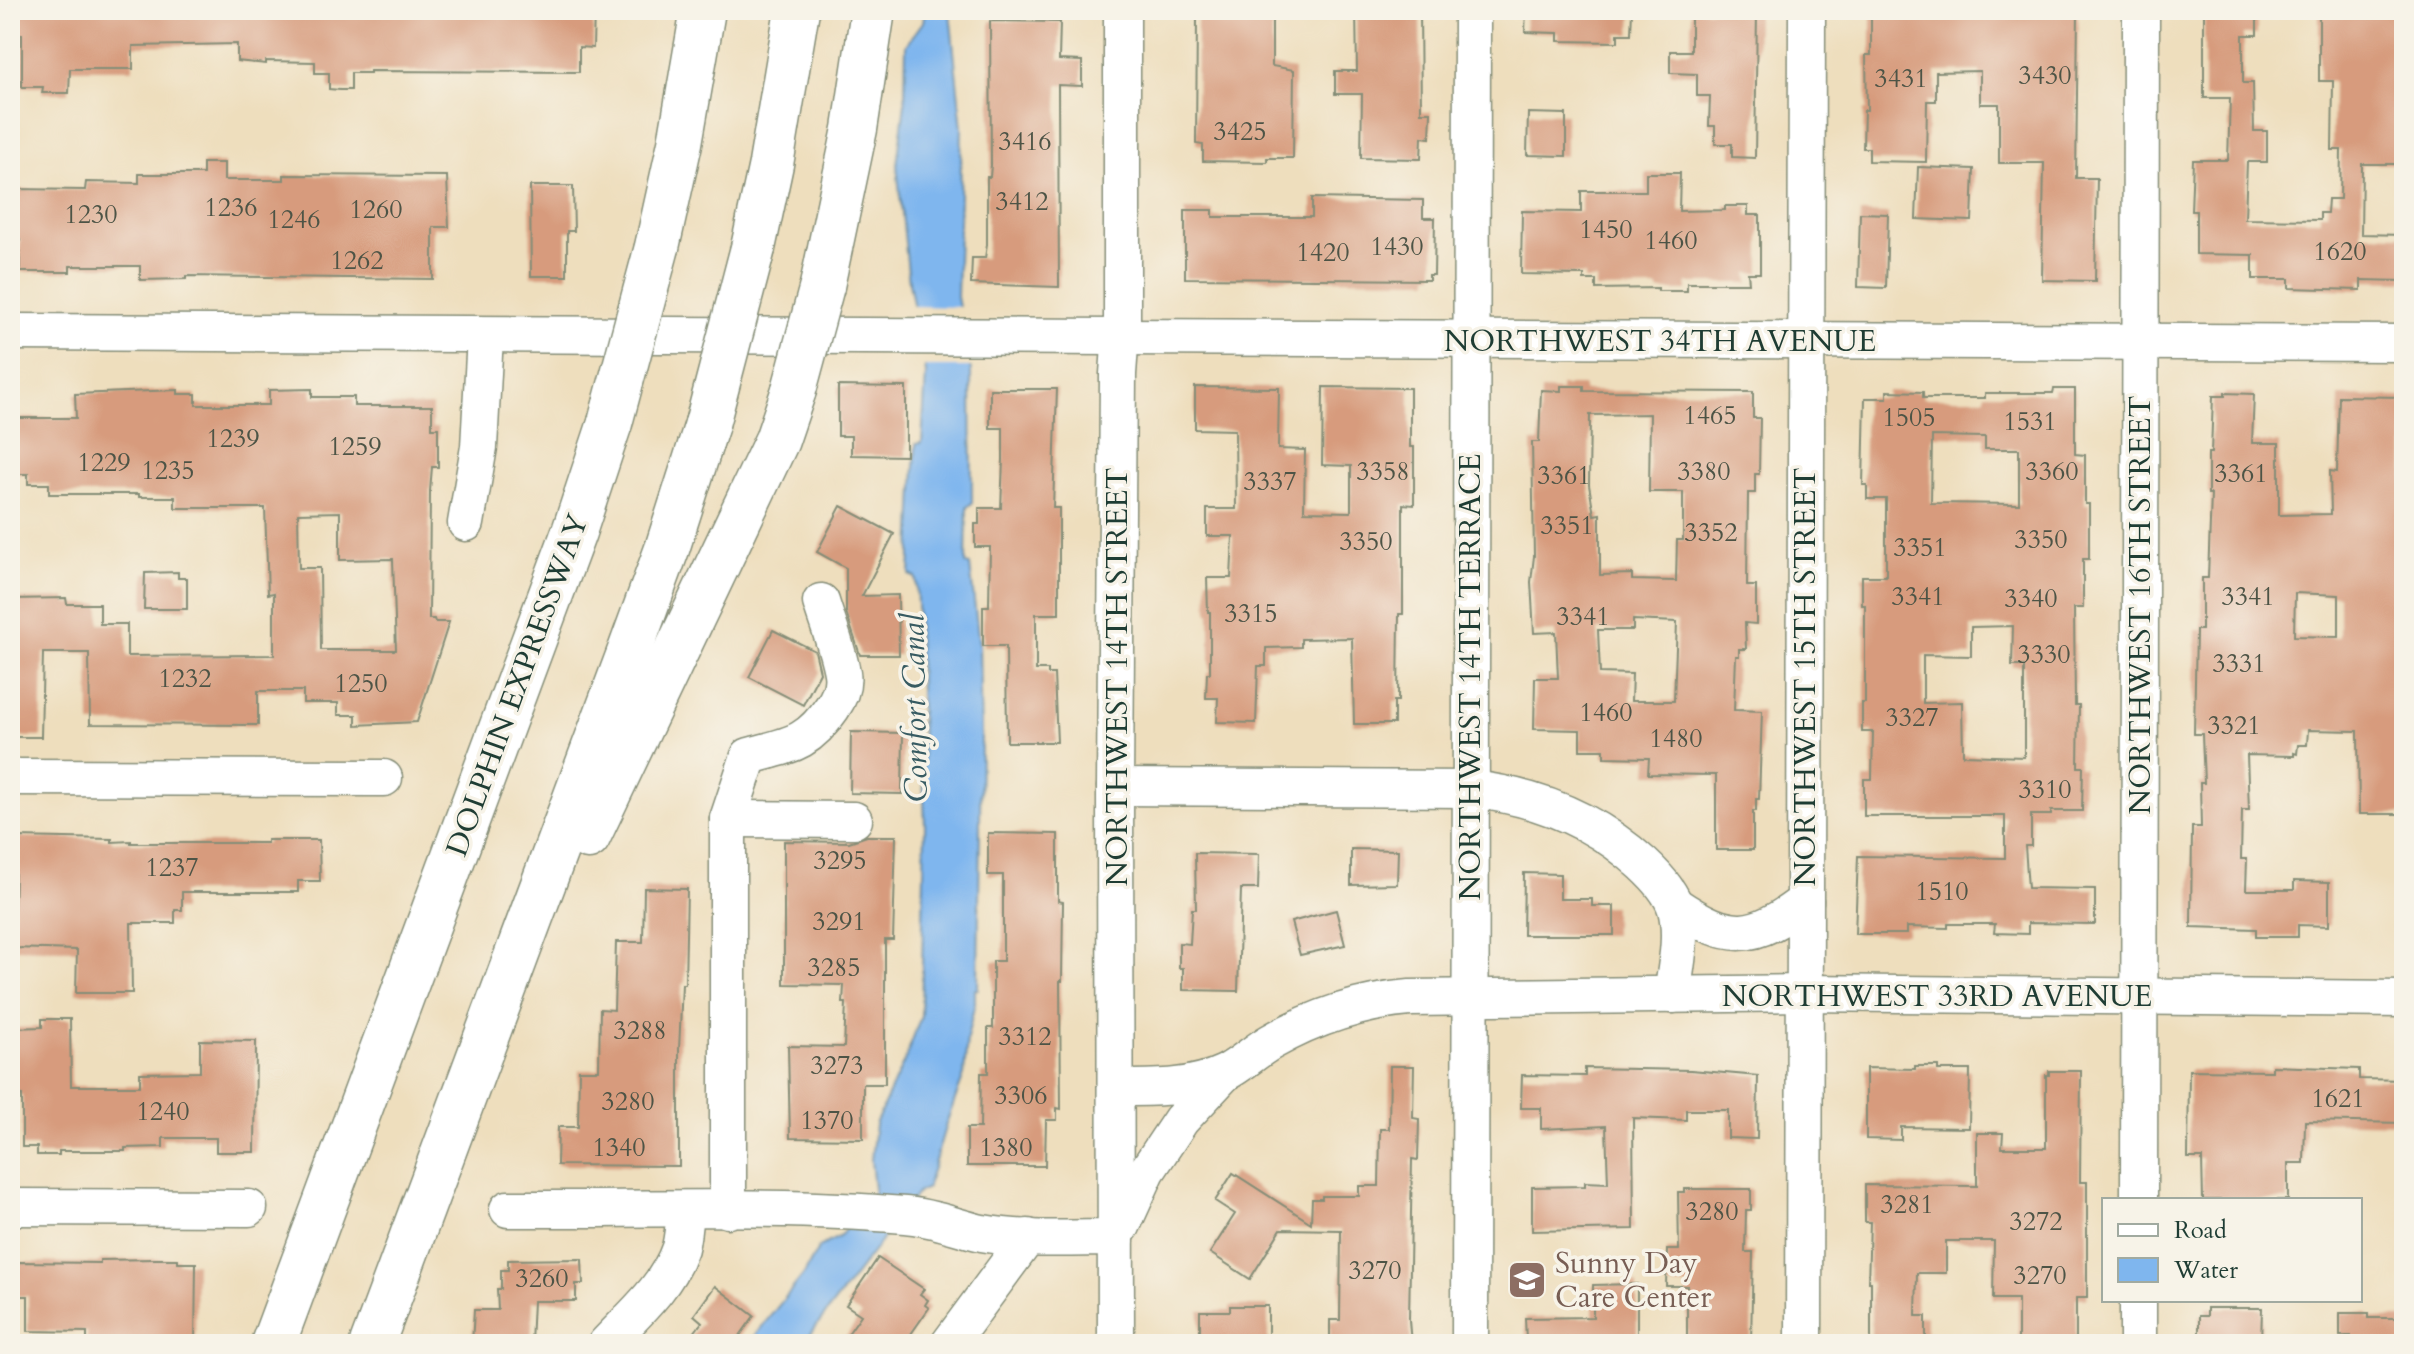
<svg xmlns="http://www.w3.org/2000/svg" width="2414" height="1354" viewBox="0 0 2414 1354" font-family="Cardo,serif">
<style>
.water{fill:#7fb6ee;stroke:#4f7a91;stroke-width:2}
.pier{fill:#eedebd}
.building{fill:#d79b7d;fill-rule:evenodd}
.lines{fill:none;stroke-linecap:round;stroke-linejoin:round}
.minor-casing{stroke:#868e78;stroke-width:39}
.highway-casing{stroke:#868e78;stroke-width:47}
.minor{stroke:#fff;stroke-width:36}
.highway{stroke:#fff;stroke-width:44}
.highway-bridge-casing{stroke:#868e78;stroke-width:47;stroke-linecap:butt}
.highway-bridge{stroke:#fff;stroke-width:44}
.labels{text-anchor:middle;stroke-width:7;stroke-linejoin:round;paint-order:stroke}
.number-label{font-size:26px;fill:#4d5446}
.street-label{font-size:30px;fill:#1f3d34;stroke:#f7f3e8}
.education-label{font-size:30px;fill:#785e54;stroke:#f7f3e8;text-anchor:start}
.water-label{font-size:32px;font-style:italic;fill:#375b62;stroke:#f7f3e8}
</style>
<rect width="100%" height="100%" fill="#f7f3e8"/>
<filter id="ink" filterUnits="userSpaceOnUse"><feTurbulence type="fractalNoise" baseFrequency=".0125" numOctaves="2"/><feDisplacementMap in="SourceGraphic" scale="16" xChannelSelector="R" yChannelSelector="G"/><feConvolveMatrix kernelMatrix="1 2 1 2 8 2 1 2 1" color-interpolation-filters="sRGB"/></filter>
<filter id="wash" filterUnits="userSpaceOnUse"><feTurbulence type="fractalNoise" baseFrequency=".006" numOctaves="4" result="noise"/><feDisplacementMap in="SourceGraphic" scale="32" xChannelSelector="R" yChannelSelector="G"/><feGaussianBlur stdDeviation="1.8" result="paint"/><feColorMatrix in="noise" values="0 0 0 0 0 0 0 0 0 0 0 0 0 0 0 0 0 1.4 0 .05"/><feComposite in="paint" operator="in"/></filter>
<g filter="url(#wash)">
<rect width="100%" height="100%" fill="#eedebd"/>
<path class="water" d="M925,10L953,12H950L962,128L957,297L971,371L972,503L967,507L966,564L970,565L979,644L981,738L978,989H975V1003L967,1038L964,1075L946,1124L927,1188L918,1192L803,1344H748L804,1274L819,1247L839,1237L871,1200L874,1189L871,1160L875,1124L906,1057L921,1016L925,826L916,578L910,575L916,444L922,443L926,373L909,282L897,165L905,103L906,45L923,22Z"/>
<path class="pier" d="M910,306L962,307L974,367H921Z"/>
<g id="blocks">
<g class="building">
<path d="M18,10H594L593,48L579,47V72L370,71V73H351V90H340L329,89V73H315V62L266,61V64L237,61V44L133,46V69H70L69,93H42L43,87H22V34H18Z"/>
<path d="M1356,10H1420L1421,112H1431L1430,138L1422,137L1421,159L1361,158L1362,94H1335V71H1357Z"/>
<path d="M1526,10H1632L1631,34H1618V42L1558,41V33L1525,32Z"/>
<path d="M1691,10H1757L1755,158L1732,157V144H1715V126H1709L1710,96H1697V74L1670,73V51H1691Z"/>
<path d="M1871,10H1904V17H2009V10H2078L2076,178H2097L2095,281L2042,280L2044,163H1999V104H1980V71L1936,72V101H1927L1926,162L1869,161V148H1863L1864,110H1867L1866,55H1871Z"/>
<path d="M2204,10H2257V35H2243V83H2253L2254,131H2267V162H2247L2245,219L2320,220V213H2327L2328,199H2340L2341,150H2332L2333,81H2319V10H2404V164H2362L2361,234L2404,235V281L2361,280V290L2289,288V279H2253V255L2196,254V211H2191L2193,160H2228L2230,98H2204Z"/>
<path d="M1197,16H1272V66L1294,70L1293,158H1267V162L1203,161V145L1196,144Z"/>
<path d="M990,21L1060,22L1059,60L1082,61V86L1058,85L1059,287L971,284L972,258H985L987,245V177H990L991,165Z"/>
<path d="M1528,113L1566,114V156L1527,155Z"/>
<path d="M203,163H224V180H284V175L447,176L449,227H433V279L186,276V279L140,280V266H70V272H20V239H13V189L85,190L86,182L139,183V174H203Z"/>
<path d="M1918,167L1974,169L1972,221L1916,219Z"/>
<path d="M1646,173H1680L1679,211L1725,210V206H1748V215H1760V273H1748L1749,283H1687V291H1658V288L1596,289V280H1584V275L1521,274L1522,211L1581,212V191H1646Z"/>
<path d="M530,186H573L574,231H567V276H531Z"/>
<path d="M1312,198L1423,200V218H1435L1434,275H1429V280L1185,278V210H1213V217H1312Z"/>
<path d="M1860,213L1888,214L1886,288L1858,287Z"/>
<path d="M838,386L906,387V456L851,455V436H838Z"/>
<path d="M1561,386H1584V391L1753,392V418H1760L1759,474H1755V493H1748L1747,586H1756V624L1745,623L1746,649H1739V656H1736L1734,710L1762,711L1759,799H1756V811H1753V850H1716V775L1648,774L1649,758L1604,757V750H1580V730L1534,729L1535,678H1558L1556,632L1534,633L1531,582L1534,556L1532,442H1539L1541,390L1561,391ZM1650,414L1649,492H1683V540H1677L1676,581L1632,580V574L1600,575V514L1594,515L1589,485L1590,415ZM1633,620L1677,622L1674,701H1631L1632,674L1600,673L1598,630H1633Z"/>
<path d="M1195,387L1279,388L1278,449L1305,450L1304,511L1351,512V466L1322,465L1323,387L1410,388V447H1414V505L1403,504V614H1399L1398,701H1394V724H1354L1352,638L1301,639V647L1266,648V666H1258L1256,723L1217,722L1218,698H1206L1207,673H1210V612H1208L1207,578H1231L1233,536H1207V509H1236L1235,430L1195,429Z"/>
<path d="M312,389V397H354V406H432V428H438V467H432L430,491L429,619H434L435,622H449L417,722L356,725V715H338V703H303V691H258V725L90,724L89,653H43L41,737H12L10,599L66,598L67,604H100V624H127V656L274,655V593L268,594L265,508H175V497H139V494H49V484H28V474H14L13,418H76L75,394L178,390V394H196V405H269V390ZM340,512V560L393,559L396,650H321L320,568H299L298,513Z"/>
<path d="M990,389H1057L1053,508H1059V614H1036V670H1048V674H1054L1057,742H1007L1006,646H983V606H989L990,547H975V524H979V508H1001L1003,460V428H990Z"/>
<path d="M2054,389H2075V454L2085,455V504H2089V559H2083V608H2074L2075,705H2079L2078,767H2083L2082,811H2051V815H2031V846H2025L2028,888L2095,889V924L2028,923V934L1994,933L1995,924H1948V928L1907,927V934H1855L1858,856L2005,858V816H1864V779H1872L1873,732H1862V703H1865V605H1862V576H1886V499H1867V485H1863L1865,398H1887V391L1923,392V398H1985V393H2053ZM1932,436L1985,437V449H2019V504L1931,503ZM2013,626L2012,666H2024V757L1963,755L1962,702L1923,703V655L1971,656V627Z"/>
<path d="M2225,393L2254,394L2252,443H2279V515L2331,514L2330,471L2337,472L2339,396L2404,397V814H2359L2358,731L2308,730L2307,745H2298L2297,754L2294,753V756L2247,755L2249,810H2242L2241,859H2247L2246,890H2294V881L2329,882V926L2298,925V937H2256V929L2191,927L2192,827H2201L2200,783H2204L2202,734H2194L2196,630H2202V578H2208L2211,494H2208V453H2211L2213,396H2225ZM2295,593L2339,595V637L2294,636Z"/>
<path d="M841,506L894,534L862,596L898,595L899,655H860L846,612V568L817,552Z"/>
<path d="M178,572V578H187V609H144L145,573Z"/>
<path d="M773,630L815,651L820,672L803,705L749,677Z"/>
<path d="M851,732L903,733L902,794L850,793Z"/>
<path d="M988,833L1058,834V901L1063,902L1062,981H1060L1061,1109L1057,1108V1120H1046L1045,1166H967V1128H980L981,1073H988V1028H993V961H1003V875H988Z"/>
<path d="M867,836H896L893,940H885V1084H863V1139L790,1138L788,1046L844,1047L846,1003H843L844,985L784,984V841L849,842Z"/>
<path d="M16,837L112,839V842L131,841V843H267V840H319L320,881H298V892H182V910H175V923H131L132,993H76L77,950L13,948Z"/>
<path d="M1351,849L1398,850L1397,884L1351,885Z"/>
<path d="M1195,853L1259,854L1258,889H1241L1238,991L1183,990V968H1179V943L1190,944L1192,909H1196Z"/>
<path d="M1524,873L1560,874V899H1592V906H1614V935H1523Z"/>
<path d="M644,888L687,889L685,984H682L679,1050V1166L557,1165L558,1127H578L579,1070H599L600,1009L614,1010L616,942H643Z"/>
<path d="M1336,910L1345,945L1300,955L1291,922Z"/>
<path d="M42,1019H70L71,1086H140V1073L200,1072V1040L256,1041L255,1152H216V1138H163V1147L125,1148V1151H59V1155H37V1147H22V1095L13,1094V1028L42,1027Z"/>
<path d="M1390,1066H1414L1413,1118L1419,1119L1418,1160L1412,1159L1409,1320L1411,1344H1330V1320H1340L1341,1230L1281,1229L1250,1279L1210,1253L1235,1214L1215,1201L1233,1173L1311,1223L1312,1199H1322V1196H1359V1186H1379L1380,1129H1389Z"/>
<path d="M1915,1066H1938V1070H1970L1969,1128L1901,1127V1140L1866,1139V1068L1915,1069Z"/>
<path d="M2272,1066L2359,1069V1079L2404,1080V1123L2305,1121L2304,1163H2288V1200H2203L2202,1158H2188L2189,1070L2272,1071Z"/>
<path d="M1585,1068L1691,1070L1758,1076L1757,1139L1728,1138V1110H1686V1120L1633,1118L1634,1229L1532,1231V1187L1585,1186V1182L1608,1183L1606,1126L1541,1129V1108H1521L1522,1075L1585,1076Z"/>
<path d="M2049,1071H2081L2080,1182H2087V1298H2076V1344H2018V1299H1993L1994,1241H1946V1273H1917L1916,1316H1926V1344H1871V1282H1868L1870,1222H1865V1185L1977,1186V1133H2003L2002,1148H2046V1075H2049Z"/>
<path d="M1684,1189H1751V1210H1746L1745,1252H1753L1751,1342L1687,1344V1286H1666L1667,1250H1679L1678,1192H1684Z"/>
<path d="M878,1258L924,1289L920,1294L928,1300L925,1305L929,1308L904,1344H841L861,1315L846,1305Z"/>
<path d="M156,1259H178V1263H196L195,1344H87V1332L28,1331V1296H16L17,1262L100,1263V1260Z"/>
<path d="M582,1259L583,1284H576V1301H533L531,1344H472L474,1310H498L497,1289H501V1270H508V1260Z"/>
<path d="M1637,1284V1344H1535V1339H1526L1525,1318L1593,1317V1285Z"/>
<path d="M715,1286L754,1316L734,1344H686L702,1322L694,1315Z"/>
<path d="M1230,1306H1268V1344H1200V1311H1230Z"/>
<path d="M2207,1308H2262L2261,1344H2204L2205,1339H2199V1316H2207Z"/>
<path d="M2340,1313H2369V1318H2404V1344H2351V1336H2340Z"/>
</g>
</g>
</g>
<g filter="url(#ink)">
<use href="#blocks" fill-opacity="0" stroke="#868e78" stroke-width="2"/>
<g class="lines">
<defs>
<g id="minor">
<path d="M10,332L2404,343"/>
<path d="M466,523L479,447L485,336"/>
<path d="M10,777L384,778"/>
<path d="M1115,787L1470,789C1535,796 1595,820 1643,864C1656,876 1671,892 1676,909C1683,936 1676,967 1672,995"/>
<path d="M728,819L854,820"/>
<path d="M1675,905C1730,942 1753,941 1805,901"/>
<path d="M1116,1088C1153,1088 1191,1089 1225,1073C1241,1065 1255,1051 1271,1042C1315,1017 1360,1002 1410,998L1804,993L2404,999"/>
<path d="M2139,1200L2141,10"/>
<path d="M10,1207L249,1208"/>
<path d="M508,1209C638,1210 776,1204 905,1215C932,1217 956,1227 982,1233C1025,1241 1072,1238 1116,1238"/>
<path d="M728,1210V819L749,756C789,745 807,745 832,708C839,698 844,686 842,673C838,649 828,625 821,602"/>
<path d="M1122,1226L1147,1171L1181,1120L1224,1074"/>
<path d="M606,1344C633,1315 667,1287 680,1248C683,1236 684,1223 685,1210"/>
<path d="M949,1344L1028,1237"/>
<path d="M1116,1344L1115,787L1118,374L1122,318V10"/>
<path d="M1470,1344L1472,10"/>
<path d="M1804,1344L1807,10"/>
<path d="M2138,1344V1300"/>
</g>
<g id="highway">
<path d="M657,247L680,143L703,10"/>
<path d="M753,248L771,164L797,10"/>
<path d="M822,286L855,129L873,10"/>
<path d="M588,837L777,440L794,390"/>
<path d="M273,1344L574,532L610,423"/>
<path d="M372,1344L631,648L667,549L707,424"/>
</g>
</defs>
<use href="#minor" class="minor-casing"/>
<use href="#highway" class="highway-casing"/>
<use href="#minor" class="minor"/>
<use href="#highway" class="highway"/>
<defs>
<g id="highway-bridge">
<path d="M794,390L822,286"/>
<path d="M610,423L657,247"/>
<path d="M707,424L753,248"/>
</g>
</defs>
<use href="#highway-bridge" class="highway-bridge-casing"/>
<use href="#highway-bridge" class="highway-bridge"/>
</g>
</g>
<defs>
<symbol id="school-square" viewBox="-11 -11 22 22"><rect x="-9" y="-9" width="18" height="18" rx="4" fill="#8d6e63" stroke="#f7f3e8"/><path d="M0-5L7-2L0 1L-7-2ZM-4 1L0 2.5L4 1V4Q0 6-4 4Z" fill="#fff"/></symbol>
</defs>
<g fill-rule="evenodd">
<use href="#school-square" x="1505" y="1258" width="44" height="44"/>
</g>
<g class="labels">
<g class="number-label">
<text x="2045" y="84">3430</text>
<text x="1901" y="87">3431</text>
<text x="1240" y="140">3425</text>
<text x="1025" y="150">3416</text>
<text x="1022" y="210">3412</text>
<text x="231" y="216">1236</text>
<text x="376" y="218">1260</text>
<text x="91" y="223">1230</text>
<text x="294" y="228">1246</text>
<text x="1606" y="238">1450</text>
<text x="1671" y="249">1460</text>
<text x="1397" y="255">1430</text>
<text x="2340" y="260">1620</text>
<text x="1323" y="261">1420</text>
<text x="357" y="269">1262</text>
<text x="1710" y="424">1465</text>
<text x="1909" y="426">1505</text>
<text x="2030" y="430">1531</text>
<text x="233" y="447">1239</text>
<text x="355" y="455">1259</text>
<text x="104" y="471">1229</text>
<text x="168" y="479">1235</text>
<text x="1383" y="480">3358</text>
<text x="1704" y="480">3380</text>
<text x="2052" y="480">3360</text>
<text x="2241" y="482">3361</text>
<text x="1564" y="484">3361</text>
<text x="1270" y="490">3337</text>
<text x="1567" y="534">3351</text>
<text x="1711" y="541">3352</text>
<text x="2041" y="548">3350</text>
<text x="1366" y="550">3350</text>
<text x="1920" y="556">3351</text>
<text x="1918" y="605">3341</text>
<text x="2248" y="605">3341</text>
<text x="2031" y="607">3340</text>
<text x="1251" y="622">3315</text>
<text x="1583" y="625">3341</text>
<text x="2044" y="663">3330</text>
<text x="2239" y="672">3331</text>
<text x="185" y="687">1232</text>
<text x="361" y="692">1250</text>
<text x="1606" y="721">1460</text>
<text x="1912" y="726">3327</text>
<text x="2234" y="734">3321</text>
<text x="1676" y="747">1480</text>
<text x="2045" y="798">3310</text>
<text x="840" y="869">3295</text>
<text x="172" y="876">1237</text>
<text x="1942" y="900">1510</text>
<text x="839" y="930">3291</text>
<text x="834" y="976">3285</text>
<text x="640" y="1039">3288</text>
<text x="1025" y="1045">3312</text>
<text x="837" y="1074">3273</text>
<text x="1021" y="1104">3306</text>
<text x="2338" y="1107">1621</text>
<text x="628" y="1110">3280</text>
<text x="163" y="1120">1240</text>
<text x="827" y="1129">1370</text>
<text x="619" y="1156">1340</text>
<text x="1006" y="1156">1380</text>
<text x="1907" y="1213">3281</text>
<text x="1712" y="1220">3280</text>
<text x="2036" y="1230">3272</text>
<text x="1375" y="1279">3270</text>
<text x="2040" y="1284">3270</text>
<text x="542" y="1287">3260</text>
</g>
<g class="street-label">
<text x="1660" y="351">NORTHWEST 34TH AVENUE</text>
<text transform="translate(2140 605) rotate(-90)" y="10">NORTHWEST 16TH STREET</text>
<text transform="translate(1117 677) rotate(-90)" y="10">NORTHWEST 14TH STREET</text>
<text transform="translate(1470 677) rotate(-90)" y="10">NORTHWEST 14TH TERRACE</text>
<text transform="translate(1805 677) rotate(-90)" y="10">NORTHWEST 15TH STREET</text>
<text transform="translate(517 685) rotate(-70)" y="10">DOLPHIN EXPRESSWAY</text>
<text x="1937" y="1006">NORTHWEST 33RD AVENUE</text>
</g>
<g class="education-label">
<text x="1555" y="1273">Sunny Day<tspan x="1555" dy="34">Care Center</tspan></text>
</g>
<g class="water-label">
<text transform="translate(914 708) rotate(-91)" y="11">Comfort Canal</text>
</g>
</g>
<rect width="2414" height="1354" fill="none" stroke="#f7f3e8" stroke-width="40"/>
<rect x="2102" y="1198" width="260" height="104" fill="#f7f3e8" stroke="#a1aaa0" stroke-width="2"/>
<rect x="2118" y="1224" width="40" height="12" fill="#ffffff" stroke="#a1aaa0" stroke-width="2"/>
<text x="2174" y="1238" font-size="24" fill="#1f3d34">Road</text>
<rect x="2118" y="1258" width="40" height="24" fill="#7fb6ee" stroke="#a1aaa0" stroke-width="2"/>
<text x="2174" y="1278" font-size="24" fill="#1f3d34">Water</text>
</svg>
